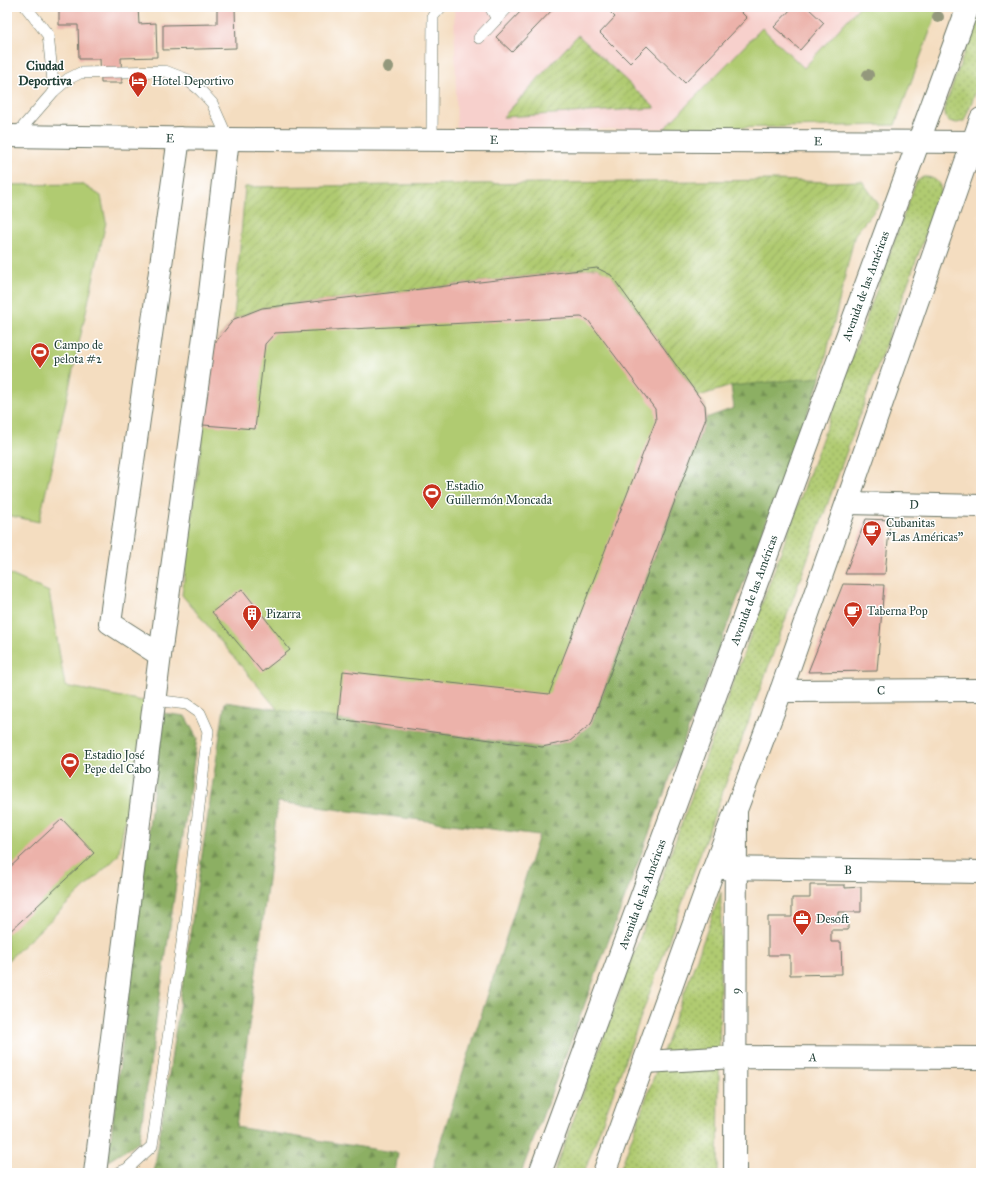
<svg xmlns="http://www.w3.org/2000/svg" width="988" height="1180" viewBox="0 0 988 1180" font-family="'IM FELL Great Primer',serif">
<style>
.built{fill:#f7d0cc}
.grass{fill:url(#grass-dots);stroke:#688452}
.forest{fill:url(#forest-firs);stroke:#56764c}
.park{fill:#b0cb71;stroke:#688452}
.garden{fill:url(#garden-furrows);stroke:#688452}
.building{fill:#ecb2aa}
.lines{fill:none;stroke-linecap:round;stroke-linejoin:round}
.lane-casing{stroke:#6a7565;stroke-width:12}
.street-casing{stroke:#6a7565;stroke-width:24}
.secondary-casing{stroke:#6a7565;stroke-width:24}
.primary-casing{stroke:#6a7565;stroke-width:24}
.lane{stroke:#fff;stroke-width:11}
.street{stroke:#fff;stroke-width:22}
.secondary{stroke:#fff;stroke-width:22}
.primary{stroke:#fff;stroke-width:22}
.tree{fill:#93987b}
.labels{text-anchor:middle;stroke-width:3;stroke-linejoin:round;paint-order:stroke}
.poi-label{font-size:12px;fill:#1f3d34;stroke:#fff;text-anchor:start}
.street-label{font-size:12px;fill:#1f3d34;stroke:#fff}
.neighbourhood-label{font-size:13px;font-weight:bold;fill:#1f3d34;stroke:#fff}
</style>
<defs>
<pattern id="grass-dots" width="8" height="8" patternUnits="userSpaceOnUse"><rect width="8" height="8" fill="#b0cb71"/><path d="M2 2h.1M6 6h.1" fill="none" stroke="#8fa65e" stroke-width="1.8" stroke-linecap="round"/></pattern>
<pattern id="forest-firs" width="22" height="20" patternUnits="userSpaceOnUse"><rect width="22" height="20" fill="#8caf63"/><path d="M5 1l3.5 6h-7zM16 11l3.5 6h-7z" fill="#729052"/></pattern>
<pattern id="garden-furrows" width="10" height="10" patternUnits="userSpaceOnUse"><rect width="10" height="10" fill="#b0cb71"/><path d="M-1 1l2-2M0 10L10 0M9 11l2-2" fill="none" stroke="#8fa65e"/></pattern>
</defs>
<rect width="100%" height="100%" fill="#fff"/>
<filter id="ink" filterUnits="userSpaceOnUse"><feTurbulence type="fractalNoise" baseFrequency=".025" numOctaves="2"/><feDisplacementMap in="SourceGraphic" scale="8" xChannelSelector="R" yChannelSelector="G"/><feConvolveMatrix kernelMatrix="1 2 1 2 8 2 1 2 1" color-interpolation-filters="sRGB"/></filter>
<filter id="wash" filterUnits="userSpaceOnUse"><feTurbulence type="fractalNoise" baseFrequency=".012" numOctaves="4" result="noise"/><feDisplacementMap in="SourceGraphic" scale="16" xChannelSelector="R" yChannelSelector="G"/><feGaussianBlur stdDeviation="0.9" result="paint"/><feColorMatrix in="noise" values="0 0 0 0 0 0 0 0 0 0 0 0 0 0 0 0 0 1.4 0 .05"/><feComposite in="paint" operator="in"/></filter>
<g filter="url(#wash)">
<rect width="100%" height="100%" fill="#f4ddc0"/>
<path class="built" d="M454,7H939L895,125L457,131Z"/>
<g class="grass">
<path d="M981,7V79L964,121L957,123L949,121L946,118L944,109Z"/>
<path d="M923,177C933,176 941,182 941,192L584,1173H554L916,182Z"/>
<path d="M721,892L718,1173H619Z"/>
</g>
<g class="forest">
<path d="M821,377L521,1173H433L435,1159L539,835L278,802L236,1127L398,1153L395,1173H154L225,702L542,747L591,724L706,418L734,408L731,386Z"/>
<path d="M163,713L185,716L197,738L139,1142L108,1161Z"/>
</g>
<g class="park">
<path d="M859,7H939L895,125L664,129L762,28L804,68Z"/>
<path d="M82,184L101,196L106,222L39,522L7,515V185Z"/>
<path d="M597,268L611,275L705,405L706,418L591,724L570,741L542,747L278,710L182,595L214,344L234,319L262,308Z"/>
<path d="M7,573L49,592L65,686L148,702L118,856L7,961Z"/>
</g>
<g class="garden">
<path d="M578,35L655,108L503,117Z"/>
<path d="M775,180L830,182L862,181L879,205L855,234L821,377L731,386L699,396L613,278L597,268L262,308L234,319L245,187Z"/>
</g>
<g id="blocks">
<g class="building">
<path d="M59,7H138L139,24L156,23L157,57L121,58L122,83H101L100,59H79L78,25H59Z"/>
<path d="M217,7H235L236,48L163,50V25L217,24Z"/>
<path d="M525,7H555L512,52L496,37Z"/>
<path d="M605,7H736L747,18L685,83L647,46L630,63L600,33L615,17Z"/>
<path d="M793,7H807L824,23L800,50L774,27Z"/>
<path d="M597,268L611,275L705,405L706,418L591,724L570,741L542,747L338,719L343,671L549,694L656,420L655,409L588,320L581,317L275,333L265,344L255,429L203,425L214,344L234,319L262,308Z"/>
<path d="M866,519L890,520L885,574H845Z"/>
<path d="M843,584L884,585L877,671L808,672Z"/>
<path d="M242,589L290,650L262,672L212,612Z"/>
<path d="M62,819L94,853L7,934V870Z"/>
<path d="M810,885H845V888L861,887V912H838V919H848V930H831V942H841L842,974L790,975V955H768V917H792V898H810Z"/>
</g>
</g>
</g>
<g filter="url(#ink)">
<use href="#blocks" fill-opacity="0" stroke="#6a7565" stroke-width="1"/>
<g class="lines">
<defs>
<g id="lane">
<path d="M26,7L48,35L54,91"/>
<path d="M490,7L497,19"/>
<path d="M479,38L508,7"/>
<path d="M15,136L54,91L68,79L80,73L165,71L186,79L200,90L212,103L228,139"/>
<path d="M432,139L433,16L441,7"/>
<path d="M118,1173L127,1169L152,1146L185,923L208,731L200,713L187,704L154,700"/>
</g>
<g id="street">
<path d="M179,138L110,623L160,655L210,293L228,139"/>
<path id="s1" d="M848,503L981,506"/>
<path id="s2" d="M781,691L981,690"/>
<path id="s3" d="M717,868L981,872"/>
<path id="s4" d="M645,1062L735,1057L981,1058"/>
<path d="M95,1173L160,655"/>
</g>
<g id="secondary">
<path id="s5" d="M7,136L228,139L981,142"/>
<path id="s6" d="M735,1173L736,810"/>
</g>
<g id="primary">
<path id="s7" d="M540,1173L968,7"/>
<path d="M604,1173L714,868L781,691L981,119"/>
</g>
</defs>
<use href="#lane" class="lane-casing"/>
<use href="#street" class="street-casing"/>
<use href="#secondary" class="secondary-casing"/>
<use href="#primary" class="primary-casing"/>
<use href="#lane" class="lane"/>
<use href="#street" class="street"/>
<use href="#secondary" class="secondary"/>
<use href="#primary" class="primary"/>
</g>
<g class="tree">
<circle cx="938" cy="17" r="6"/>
<circle cx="388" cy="67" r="6"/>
<circle cx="868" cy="75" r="6"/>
</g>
</g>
<defs>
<symbol id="hotel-pin" viewBox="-11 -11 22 30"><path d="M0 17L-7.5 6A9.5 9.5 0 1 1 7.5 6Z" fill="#c8321e" stroke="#fff"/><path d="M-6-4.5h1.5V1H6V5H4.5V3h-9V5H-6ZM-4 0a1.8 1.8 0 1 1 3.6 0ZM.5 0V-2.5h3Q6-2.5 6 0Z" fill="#fff"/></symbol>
<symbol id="stadium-pin" viewBox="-11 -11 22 30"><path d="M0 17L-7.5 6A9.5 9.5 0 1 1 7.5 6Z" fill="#c8321e" stroke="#fff"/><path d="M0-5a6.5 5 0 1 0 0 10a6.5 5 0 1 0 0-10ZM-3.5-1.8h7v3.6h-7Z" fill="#fff"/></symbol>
<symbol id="cafe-pin" viewBox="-11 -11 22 30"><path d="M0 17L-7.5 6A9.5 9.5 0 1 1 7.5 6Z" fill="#c8321e" stroke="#fff"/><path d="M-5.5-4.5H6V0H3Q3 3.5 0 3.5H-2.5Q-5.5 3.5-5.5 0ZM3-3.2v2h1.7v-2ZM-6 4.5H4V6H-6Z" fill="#fff"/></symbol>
<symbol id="building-pin" viewBox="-11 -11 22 30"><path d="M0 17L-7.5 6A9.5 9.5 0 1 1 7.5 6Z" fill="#c8321e" stroke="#fff"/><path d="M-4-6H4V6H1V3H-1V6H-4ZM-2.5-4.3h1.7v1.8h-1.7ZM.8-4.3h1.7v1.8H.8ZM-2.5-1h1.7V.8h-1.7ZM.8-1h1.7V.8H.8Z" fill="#fff"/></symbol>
<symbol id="office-pin" viewBox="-11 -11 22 30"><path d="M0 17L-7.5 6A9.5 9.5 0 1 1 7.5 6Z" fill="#c8321e" stroke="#fff"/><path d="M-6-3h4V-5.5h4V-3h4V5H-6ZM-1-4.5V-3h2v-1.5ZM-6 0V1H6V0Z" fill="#fff"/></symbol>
</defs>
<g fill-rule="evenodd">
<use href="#hotel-pin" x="127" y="70" width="22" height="30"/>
<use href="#stadium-pin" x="29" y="341" width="22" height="30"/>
<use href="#stadium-pin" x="421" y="482" width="22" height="30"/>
<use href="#cafe-pin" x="861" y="519" width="22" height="30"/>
<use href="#cafe-pin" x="842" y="600" width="22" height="30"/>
<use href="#building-pin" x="241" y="603" width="22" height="30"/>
<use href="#stadium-pin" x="59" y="751" width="22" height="30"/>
<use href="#office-pin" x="791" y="908" width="22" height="30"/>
</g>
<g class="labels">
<g class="poi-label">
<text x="152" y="85">Hotel Deportivo</text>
<text x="54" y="349">Campo de<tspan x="54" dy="14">pelota #2</tspan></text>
<text x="446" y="490">Estadio<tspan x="446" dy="14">Guillermón Moncada</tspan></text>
<text x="886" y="527">Cubanitas<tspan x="886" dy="14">"Las Américas"</tspan></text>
<text x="867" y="615">Taberna Pop</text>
<text x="266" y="618">Pizarra</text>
<text x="84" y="759">Estadio José<tspan x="84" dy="14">Pepe del Cabo</tspan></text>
<text x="816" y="923">Desoft</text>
</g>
<g class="street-label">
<text dy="4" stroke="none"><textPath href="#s5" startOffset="163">E</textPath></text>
<text dy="4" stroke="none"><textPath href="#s5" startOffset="487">E</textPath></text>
<text dy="4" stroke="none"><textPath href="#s5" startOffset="811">E</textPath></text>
<text dy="4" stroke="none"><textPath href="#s7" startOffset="945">Avenida de las Américas</textPath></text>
<text dy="4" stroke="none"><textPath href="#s1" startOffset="66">D</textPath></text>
<text dy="4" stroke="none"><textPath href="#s7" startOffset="621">Avenida de las Américas</textPath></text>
<text dy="4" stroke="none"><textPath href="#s2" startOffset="100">C</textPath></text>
<text dy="4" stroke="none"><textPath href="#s3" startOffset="131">B</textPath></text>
<text dy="4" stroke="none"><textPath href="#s7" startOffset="297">Avenida de las Américas</textPath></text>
<text dy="4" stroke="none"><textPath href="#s6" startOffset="182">9</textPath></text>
<text dy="4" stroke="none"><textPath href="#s4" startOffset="168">A</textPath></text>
</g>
<g class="neighbourhood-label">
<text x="45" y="70">Ciudad<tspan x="45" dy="15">Deportiva</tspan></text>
</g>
</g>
<rect width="988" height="1180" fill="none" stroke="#fff" stroke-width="24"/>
</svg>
